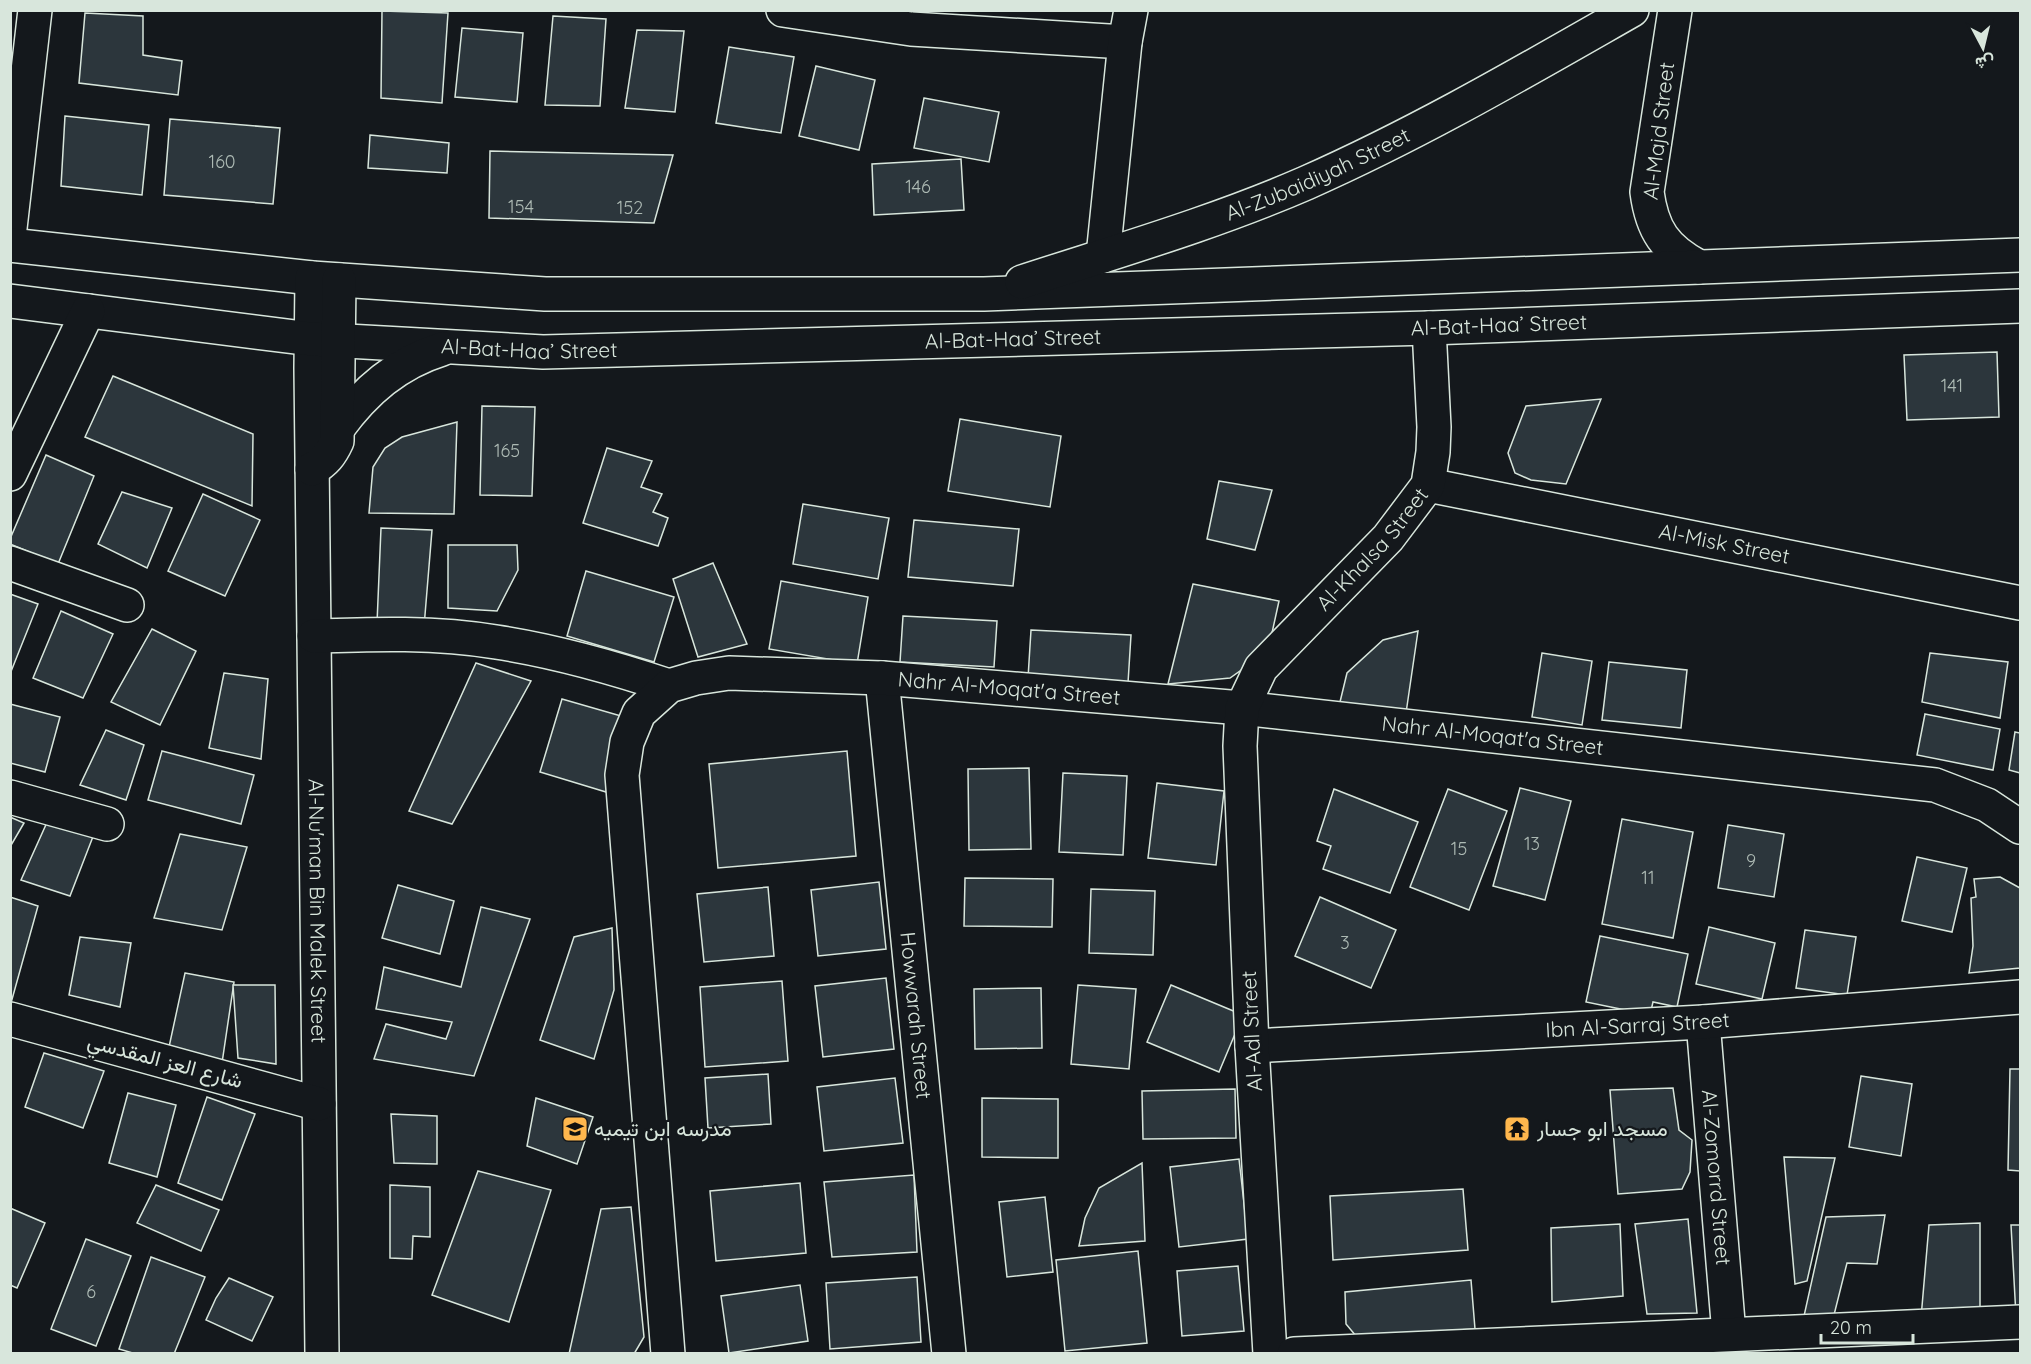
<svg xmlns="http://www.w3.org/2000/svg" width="2031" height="1364" viewBox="0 0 2031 1364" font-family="Quicksand,Vazirmatn,sans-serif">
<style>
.building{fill:#2c363c;stroke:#d8e6dc;stroke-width:1.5}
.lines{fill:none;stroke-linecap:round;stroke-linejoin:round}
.minor-casing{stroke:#d8e6dc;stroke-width:36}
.minor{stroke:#14181c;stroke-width:33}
.labels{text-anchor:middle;stroke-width:4.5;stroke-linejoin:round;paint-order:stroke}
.number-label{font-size:18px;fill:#adbab4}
.street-label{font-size:21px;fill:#d8e6dc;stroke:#14181c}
.poi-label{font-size:21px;fill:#d8e6dc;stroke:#14181c;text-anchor:start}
</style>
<rect width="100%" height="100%" fill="#14181c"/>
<g class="building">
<path d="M382,11L448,13L442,103L381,98Z"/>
<path d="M85,13L143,16V55L182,61L178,95L79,83Z"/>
<path d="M553,16L606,19L600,106L545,105Z"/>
<path d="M462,28L523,33L517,102L455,97Z"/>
<path d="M637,30L684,31L675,112L625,108Z"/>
<path d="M729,47L794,57L781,133L716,123Z"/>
<path d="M816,66L875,80L859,150L799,136Z"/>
<path d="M924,98L999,112L989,162L914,148Z"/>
<path d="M65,116L149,125L142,195L61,186Z"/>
<path d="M170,119L280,128L273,204L164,195Z"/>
<path d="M370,135L449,143L447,173L368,168Z"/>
<path d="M490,151L673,155L654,223L489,218Z"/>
<path d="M961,159L964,210L874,215L872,164Z"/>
<path d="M1997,352L1999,417L1907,420L1904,355Z"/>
<path d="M113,376L253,434L252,506L85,437Z"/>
<path d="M1601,399L1566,484L1531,480L1515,473L1508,453L1526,406Z"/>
<path d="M482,406L535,407L532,496L480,495Z"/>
<path d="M960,419L1061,436L1050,507L948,491Z"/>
<path d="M457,422L454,514L369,513L373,467L385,448L402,437Z"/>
<path d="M607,448L652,461L641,487L662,494L653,512L668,518L658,546L583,523Z"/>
<path d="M46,455L94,476L58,564L10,544V539Z"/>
<path d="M1219,481L1272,490L1255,550L1207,539Z"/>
<path d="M122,492L172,508L147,568L98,544Z"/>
<path d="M203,494L260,520L225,596L168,571Z"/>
<path d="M803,504L889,518L878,579L793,564Z"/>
<path d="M914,520L1019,529L1013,586L908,577Z"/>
<path d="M381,528L432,530L424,627L377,623Z"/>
<path d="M448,545H517L518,570L497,611L448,608Z"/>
<path d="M713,563L747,644L698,657L673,579Z"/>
<path d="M586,571L674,597L654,662L567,636Z"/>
<path d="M781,581L868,597L857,664L769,649Z"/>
<path d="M1193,584L1279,601L1268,651L1230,678L1168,684Z"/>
<path d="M10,594L38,604L10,674Z"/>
<path d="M61,611L113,634L83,698L33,678Z"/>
<path d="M903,616L997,621L994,667L900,662Z"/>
<path d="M152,629L196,651L160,725L111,702Z"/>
<path d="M1031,630L1131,635L1128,683L1028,678Z"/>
<path d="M1418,631L1406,713L1340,702L1347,673L1383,640Z"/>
<path d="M1542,653L1592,661L1582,725L1532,717Z"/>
<path d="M1930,653L2008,662L2000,718L1922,702Z"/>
<path d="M1609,662L1687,670L1681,728L1602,720Z"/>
<path d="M476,663L531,681L452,824L409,811Z"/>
<path d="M224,673L268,679L261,759L209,748Z"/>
<path d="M562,699L628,718L606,792L540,772Z"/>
<path d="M10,704L60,717L45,772L10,763Z"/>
<path d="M1925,714L2000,729L1993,770L1917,755Z"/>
<path d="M106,730L144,745L126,800L80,785Z"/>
<path d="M2015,732L2020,733V773L2009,770Z"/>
<path d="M162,751L254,775L241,824L148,800Z"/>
<path d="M847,751L856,856L718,868L709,764Z"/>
<path d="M1029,768L1031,849L969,850L968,769Z"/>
<path d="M1063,773L1127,776L1123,855L1059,852Z"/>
<path d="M1157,783L1224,791L1216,865L1148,858Z"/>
<path d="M1520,788L1571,801L1545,900L1493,886Z"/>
<path d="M1334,789L1418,822L1390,893L1323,869L1331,846L1317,841Z"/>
<path d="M1448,789L1507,811L1469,910L1410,887Z"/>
<path d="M10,817L24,823L10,847Z"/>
<path d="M49,818L94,834L70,896L21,880Z"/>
<path d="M1622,819L1693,832L1673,938L1602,924Z"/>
<path d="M1728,825L1784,834L1774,897L1718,888Z"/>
<path d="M180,834L247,847L222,930L154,918Z"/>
<path d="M1917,857L1967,868L1952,932L1902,921Z"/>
<path d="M2000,877L2020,888V968L1969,973L1973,946L1971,898L1976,897L1974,879Z"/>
<path d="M965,878L1053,879L1052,927L964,926Z"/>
<path d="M879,882L886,949L818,956L811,890Z"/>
<path d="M398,885L454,901L440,954L382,938Z"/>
<path d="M768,887L774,956L704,962L697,894Z"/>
<path d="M1091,889L1155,891L1153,955L1089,953Z"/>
<path d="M10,897L38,906L11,1003H10Z"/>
<path d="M1320,897L1396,930L1371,988L1295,956Z"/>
<path d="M481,907L530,919L474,1076L374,1059L386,1024L446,1039L452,1022L376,1009L384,967L461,987Z"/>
<path d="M1709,927L1775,943L1762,999L1696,984Z"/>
<path d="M612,928L614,990L594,1059L540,1040L574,937Z"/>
<path d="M1805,930L1856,937L1847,995L1796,988Z"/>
<path d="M1600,936L1688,954L1677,1007L1653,1002L1650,1015L1586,1002Z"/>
<path d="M80,937L131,943L120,1007L69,995Z"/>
<path d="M185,973L234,982L222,1063L169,1047Z"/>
<path d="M886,978L894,1049L823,1057L815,986Z"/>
<path d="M782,981L788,1061L705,1067L700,987Z"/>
<path d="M233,985H275L276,1064L238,1058Z"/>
<path d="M1078,985L1136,989L1129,1069L1071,1064Z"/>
<path d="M1171,985L1243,1015L1219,1072L1147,1042Z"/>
<path d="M1041,988L1042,1048L975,1049L974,989Z"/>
<path d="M44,1053L104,1071L83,1128L25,1107Z"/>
<path d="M2010,1069H2020V1171L2008,1170Z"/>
<path d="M768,1074L771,1124L708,1128L705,1078Z"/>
<path d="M1861,1076L1912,1084L1901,1156L1849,1147Z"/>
<path d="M895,1078L903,1143L824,1151L817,1087Z"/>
<path d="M1673,1088L1679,1130L1692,1140L1690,1172L1682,1189L1618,1194L1610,1090Z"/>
<path d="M1235,1089L1236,1138L1143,1139L1142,1091Z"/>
<path d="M128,1093L176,1105L157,1177L109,1163Z"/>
<path d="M207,1097L255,1114L222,1200L178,1183Z"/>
<path d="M536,1098L593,1117L577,1164L527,1146Z"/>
<path d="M982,1098L1058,1099V1158L982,1157Z"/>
<path d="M391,1114L437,1116V1164L394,1163Z"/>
<path d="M1784,1157L1835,1158L1807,1281L1795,1284Z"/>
<path d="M1239,1159L1248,1239L1179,1247L1170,1167Z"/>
<path d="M1142,1163L1145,1241L1079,1246L1085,1218L1099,1188Z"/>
<path d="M478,1171L551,1190L509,1322L432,1295Z"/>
<path d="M914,1175L917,1252L832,1257L824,1182Z"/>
<path d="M800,1183L806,1253L716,1261L710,1191Z"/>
<path d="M156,1185L219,1210L201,1251L137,1223Z"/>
<path d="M390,1185L430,1187V1237L413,1236L412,1259L390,1258Z"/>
<path d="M1463,1189L1468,1250L1333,1260L1330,1196Z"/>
<path d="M1045,1197L1053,1272L1007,1277L999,1202Z"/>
<path d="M631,1207L644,1337L634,1354H569L601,1209Z"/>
<path d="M10,1208L45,1223L17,1288L10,1285Z"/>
<path d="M1885,1215L1877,1264L1847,1263L1833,1319L1804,1316L1826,1217Z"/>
<path d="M1688,1219L1697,1313L1647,1314L1635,1224Z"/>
<path d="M1980,1223V1312L1921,1318L1929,1225Z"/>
<path d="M1620,1224L1623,1296L1552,1302L1551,1228Z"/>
<path d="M2011,1225H2020V1316H2016Z"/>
<path d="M86,1239L131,1256L96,1346L51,1329Z"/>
<path d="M1138,1251L1147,1343L1065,1351L1056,1260Z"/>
<path d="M151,1257L205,1277L174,1354H136L119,1349Z"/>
<path d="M1238,1266L1244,1331L1182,1336L1177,1271Z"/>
<path d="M917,1277L921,1342L830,1349L826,1283Z"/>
<path d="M229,1278L273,1297L252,1341L206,1320L216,1298Z"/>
<path d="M1471,1280L1475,1329L1356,1336L1346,1324L1345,1292Z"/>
<path d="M800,1285L808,1341L729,1353L721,1296Z"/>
</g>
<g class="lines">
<defs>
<g id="minor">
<path d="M783,10L911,29L1125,42"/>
<path d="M1675,10L1647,192C1652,230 1665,249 1699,267"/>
<path d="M10,228L35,10"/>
<path d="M10,245L312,278L545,294H984L2020,255"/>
<path d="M1103,256L1125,42L1131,10"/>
<path id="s1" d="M312,278L311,368L322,1354"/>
<path id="s2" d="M1022,282C1117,251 1214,223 1306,183C1419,133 1525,71 1632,10"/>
<path id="s3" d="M10,301L311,339L543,352L1429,328L2020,306"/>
<path d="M338,428C365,391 397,363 442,349"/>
<path d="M312,469C325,462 331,454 337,441L339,280"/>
<path d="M10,474L88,311"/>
<path id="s4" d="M1428,485L2020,603"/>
<path d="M10,563L127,605"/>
<path d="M314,636C374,634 436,632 496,642C555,651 612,667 669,686"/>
<path id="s5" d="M882,678L949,1354"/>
<path d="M10,797L107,824"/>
<path d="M10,1019L319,1104"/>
<path id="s6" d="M1703,1022L1729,1334"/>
<path id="s7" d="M1252,1046L1703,1022L2020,997"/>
<path id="s8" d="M668,1354L622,775L627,742L639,713L669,686L696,678L729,673L882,678L1242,708L1935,785L1987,805L2020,827"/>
<path id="s9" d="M1270,1354L1252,1046L1240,746L1242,708L1261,668L1388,538L1428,485L1433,452L1434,427L1429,328"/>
<path d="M1294,1354L2020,1322"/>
</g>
</defs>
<use href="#minor" class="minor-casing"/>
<use href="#minor" class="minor"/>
</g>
<defs>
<symbol id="school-square" viewBox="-11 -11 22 22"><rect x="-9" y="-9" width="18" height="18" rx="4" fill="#ffb74d" stroke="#14181c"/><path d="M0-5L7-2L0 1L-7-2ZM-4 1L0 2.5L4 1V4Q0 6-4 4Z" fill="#111"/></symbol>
<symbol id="temple-square" viewBox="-11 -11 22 22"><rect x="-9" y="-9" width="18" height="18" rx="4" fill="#ffb74d" stroke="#14181c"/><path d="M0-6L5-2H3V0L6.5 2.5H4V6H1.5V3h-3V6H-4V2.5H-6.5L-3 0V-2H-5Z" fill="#111"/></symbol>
</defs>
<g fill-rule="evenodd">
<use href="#school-square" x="560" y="1114" width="30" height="30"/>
<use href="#temple-square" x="1502" y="1114" width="30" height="30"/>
</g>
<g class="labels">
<g class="number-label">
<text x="222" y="168">160</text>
<text x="918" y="193">146</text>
<text x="521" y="213">154</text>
<text x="630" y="214">152</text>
<text x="1952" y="392">141</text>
<text x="507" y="457">165</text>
<text x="1532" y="850">13</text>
<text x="1459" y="855">15</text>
<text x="1751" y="867">9</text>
<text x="1648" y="884">11</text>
<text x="1345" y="949">3</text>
<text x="91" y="1298">6</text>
</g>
<g class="street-label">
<text transform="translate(1659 131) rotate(-83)" y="7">Al-Majd Street</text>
<text dy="7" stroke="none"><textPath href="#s2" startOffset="315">Al-Zubaidiyah Street</textPath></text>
<text dy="7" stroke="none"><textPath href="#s3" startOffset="1492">Al-Bat-Haa’ Street</textPath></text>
<text dy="7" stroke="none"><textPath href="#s3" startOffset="1006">Al-Bat-Haa’ Street</textPath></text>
<text dy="7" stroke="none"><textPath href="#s3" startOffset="522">Al-Bat-Haa’ Street</textPath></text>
<text dy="7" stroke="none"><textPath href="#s4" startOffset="302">Al-Misk Street</textPath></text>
<text dy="7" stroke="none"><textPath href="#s9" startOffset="854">Al-Khalsa Street</textPath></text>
<text dy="7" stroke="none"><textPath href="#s8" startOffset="1028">Nahr Al-Moqat'a Street</textPath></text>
<text dy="7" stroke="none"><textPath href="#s8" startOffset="1514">Nahr Al-Moqat'a Street</textPath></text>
<text dy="7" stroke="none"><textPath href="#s1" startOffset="633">Al-Nu'man Bin Malek Street</textPath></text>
<text dy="7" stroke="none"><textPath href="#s5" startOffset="339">Howwarah Street</textPath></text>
<text dy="7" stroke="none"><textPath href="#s7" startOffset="386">Ibn Al-Sarraj Street</textPath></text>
<text transform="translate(1252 1031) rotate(-93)" y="7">Al-Adl Street</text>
<text transform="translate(165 1061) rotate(15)" y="7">شارع العز المقدسي</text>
<text dy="7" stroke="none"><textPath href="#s6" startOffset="156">Al-Zomorrd Street</textPath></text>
</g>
<g class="poi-label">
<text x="594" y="1136">مدرسه ابن تيميه</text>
<text x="1537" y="1136">مسجد ابو جسار</text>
</g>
</g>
<rect width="2031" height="1364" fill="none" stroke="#d8e6dc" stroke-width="24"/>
<g transform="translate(1983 48) rotate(173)" stroke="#14181c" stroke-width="4.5" paint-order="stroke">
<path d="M0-4.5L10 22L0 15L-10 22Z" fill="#d8e6dc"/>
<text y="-9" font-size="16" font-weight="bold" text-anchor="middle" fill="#d8e6dc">ش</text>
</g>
<path d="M1821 1334v9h92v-9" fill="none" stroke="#d8e6dc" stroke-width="3"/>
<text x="1830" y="1334" font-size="18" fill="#d8e6dc" stroke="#14181c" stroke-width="4.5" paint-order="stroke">20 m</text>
</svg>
